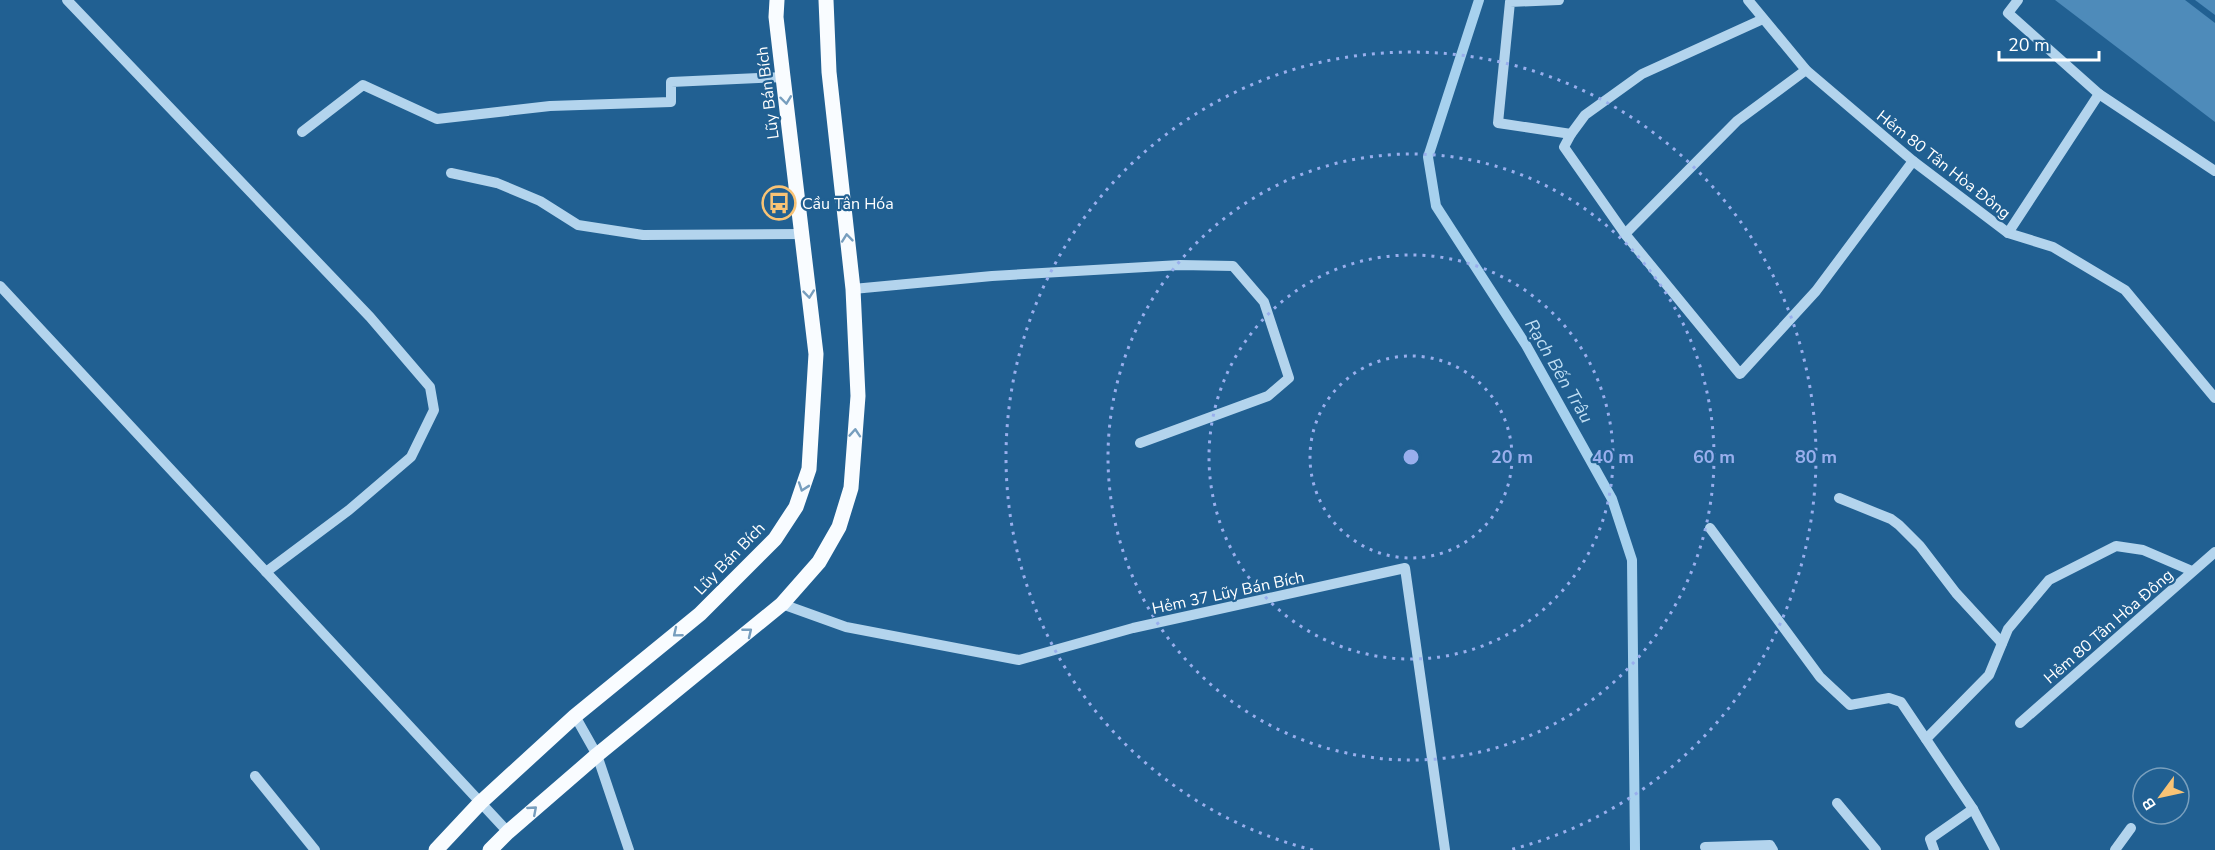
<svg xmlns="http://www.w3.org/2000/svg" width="2215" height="850" viewBox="0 0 2215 850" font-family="'Nunito Sans',sans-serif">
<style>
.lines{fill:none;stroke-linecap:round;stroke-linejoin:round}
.stream{stroke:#a7d1ee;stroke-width:10}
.building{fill:#4e8bba}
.minor{stroke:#b3d4ed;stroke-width:10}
.major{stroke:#f9fcff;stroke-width:15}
.oneway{stroke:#779ebe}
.ring{fill:none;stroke:#99afed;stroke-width:3;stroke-dasharray:3 6}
.labels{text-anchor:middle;stroke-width:4.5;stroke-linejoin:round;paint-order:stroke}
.street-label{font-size:16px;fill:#fff;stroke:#216092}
.poi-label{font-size:16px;fill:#fff;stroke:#216092;text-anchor:start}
.water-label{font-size:18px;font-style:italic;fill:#bfdef4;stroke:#216092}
.centre{fill:#99afed;stroke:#216092;stroke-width:3}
.ring-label{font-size:18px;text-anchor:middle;font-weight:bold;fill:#99afed;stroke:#216092;stroke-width:4.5;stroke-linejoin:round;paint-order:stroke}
</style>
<rect width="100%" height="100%" fill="#216092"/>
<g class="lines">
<path class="stream" d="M1479,0L1428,157L1436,206L1526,345L1612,499L1632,560L1635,850"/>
</g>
<g class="building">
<path d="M2055,0H2185L2215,23V122Z"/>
<path d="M2195,0H2215V15Z"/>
</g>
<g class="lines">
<g class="minor">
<path d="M67,0L370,317L430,387L434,410L411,457L349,510L266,572"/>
<path d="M1559,0L1510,2L1498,123L1571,134"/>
<path d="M1748,0L1806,70L1913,161L2008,233L2053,247L2125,290L2215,398"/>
<path d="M2018,0L2008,13L2099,94L2215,171"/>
<path d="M1763,19L1642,74L1585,115L1571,134L1564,147L1625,234L1740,374L1816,291L1913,161"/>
<path d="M302,132L363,85L437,119L550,106L671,102V82L783,77"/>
<path d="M451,173L497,183L540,201L578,225L643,235L802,234"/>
<path d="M2008,233L2099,94"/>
<path d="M1625,234L1737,121L1806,70"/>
<path d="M0,286L508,832"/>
<path d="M853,289L992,276L1180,265L1233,266L1264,302L1289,378L1268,396L1140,443"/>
<path d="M1839,498L1891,519L1899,525L1920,546L1956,593L2002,643"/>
<path d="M1710,528L1820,677L1850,705L1889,698L1901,702L1973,809L1995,850"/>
<path d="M782,604L846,627L1019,660L1133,628L1405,568L1445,850"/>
<path d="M575,716L597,755L629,850"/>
<path d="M2020,723L2215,552"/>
<path d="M1926,739L1989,675L2008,629L2049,580L2116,546L2143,550L2192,571"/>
<path d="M255,776L315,850"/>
<path d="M1837,803L1876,850"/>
<path d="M1705,847L1770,845L1773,850"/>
<path d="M1934,850L1930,839L1973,809"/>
<path d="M2115,850L2131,828"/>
</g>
<g class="major">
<path d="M436,850L480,803L575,716L700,614L775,539L796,507L809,469L816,354L783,77L776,17L777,0"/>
<path d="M490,850L508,832L597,755L782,604L819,562L839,527L851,488L858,396L853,289L829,72L826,0"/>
</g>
</g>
<defs><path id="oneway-chevron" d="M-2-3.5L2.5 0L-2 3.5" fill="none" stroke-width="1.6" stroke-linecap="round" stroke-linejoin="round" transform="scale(1.5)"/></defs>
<g class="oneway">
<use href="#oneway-chevron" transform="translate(786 100) rotate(83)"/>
<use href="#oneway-chevron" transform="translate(847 238) rotate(-96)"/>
<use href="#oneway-chevron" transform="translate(809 294) rotate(84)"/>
<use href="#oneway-chevron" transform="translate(855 433) rotate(-86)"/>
<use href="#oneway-chevron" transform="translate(803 487) rotate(109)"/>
<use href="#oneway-chevron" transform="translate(748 632) rotate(-39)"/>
<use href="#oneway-chevron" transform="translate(677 633) rotate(141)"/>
<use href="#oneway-chevron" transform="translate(533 810) rotate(-41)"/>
</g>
<g class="ring">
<circle cx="1411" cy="457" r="101"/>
<circle cx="1411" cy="457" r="202"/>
<circle cx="1411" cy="457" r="303"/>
<path d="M1313 850A405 405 0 1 1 1509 850"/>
</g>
<defs>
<symbol id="bus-ring" viewBox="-11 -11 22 22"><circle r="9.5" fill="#216092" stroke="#f9c375" stroke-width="1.5"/><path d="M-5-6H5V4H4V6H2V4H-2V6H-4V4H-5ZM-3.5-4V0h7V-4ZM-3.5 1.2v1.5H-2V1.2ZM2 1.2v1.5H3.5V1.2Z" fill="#f9c375"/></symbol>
</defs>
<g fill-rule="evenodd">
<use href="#bus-ring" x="760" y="184" width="38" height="38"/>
</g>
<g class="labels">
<g class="street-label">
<text transform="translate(767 93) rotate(-97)" y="6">Lũy Bán Bích</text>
<text transform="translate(1944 164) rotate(38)" y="6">Hẻm 80 Tân Hòa Đông</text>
<text transform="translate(729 558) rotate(-46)" y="6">Lũy Bán Bích</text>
<text transform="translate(1228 592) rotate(-12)" y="6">Hẻm 37 Lũy Bán Bích</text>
<text transform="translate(2108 626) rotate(-41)" y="6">Hẻm 80 Tân Hòa Đông</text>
</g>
<g class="poi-label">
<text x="802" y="209">Cầu Tân Hóa</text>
</g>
<g class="water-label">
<text transform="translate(1559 371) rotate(60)" y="6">Rạch Bến Trâu</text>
</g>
</g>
<circle cx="1411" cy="457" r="9" class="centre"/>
<g class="ring-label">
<text x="1512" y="463">20 m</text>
<text x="1613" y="463">40 m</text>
<text x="1714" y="463">60 m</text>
<text x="1816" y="463">80 m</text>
</g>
<g transform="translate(2161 796) rotate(237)"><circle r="28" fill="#216092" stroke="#7aa0be" stroke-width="1.5"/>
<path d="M0-4.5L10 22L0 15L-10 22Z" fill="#f9c375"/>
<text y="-9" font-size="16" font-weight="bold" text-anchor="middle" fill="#ffffff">B</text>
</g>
<path d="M1999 51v9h100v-9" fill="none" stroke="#ffffff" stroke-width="3"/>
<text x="2008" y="51" font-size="18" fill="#ffffff" stroke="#216092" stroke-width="4.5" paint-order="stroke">20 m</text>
</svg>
